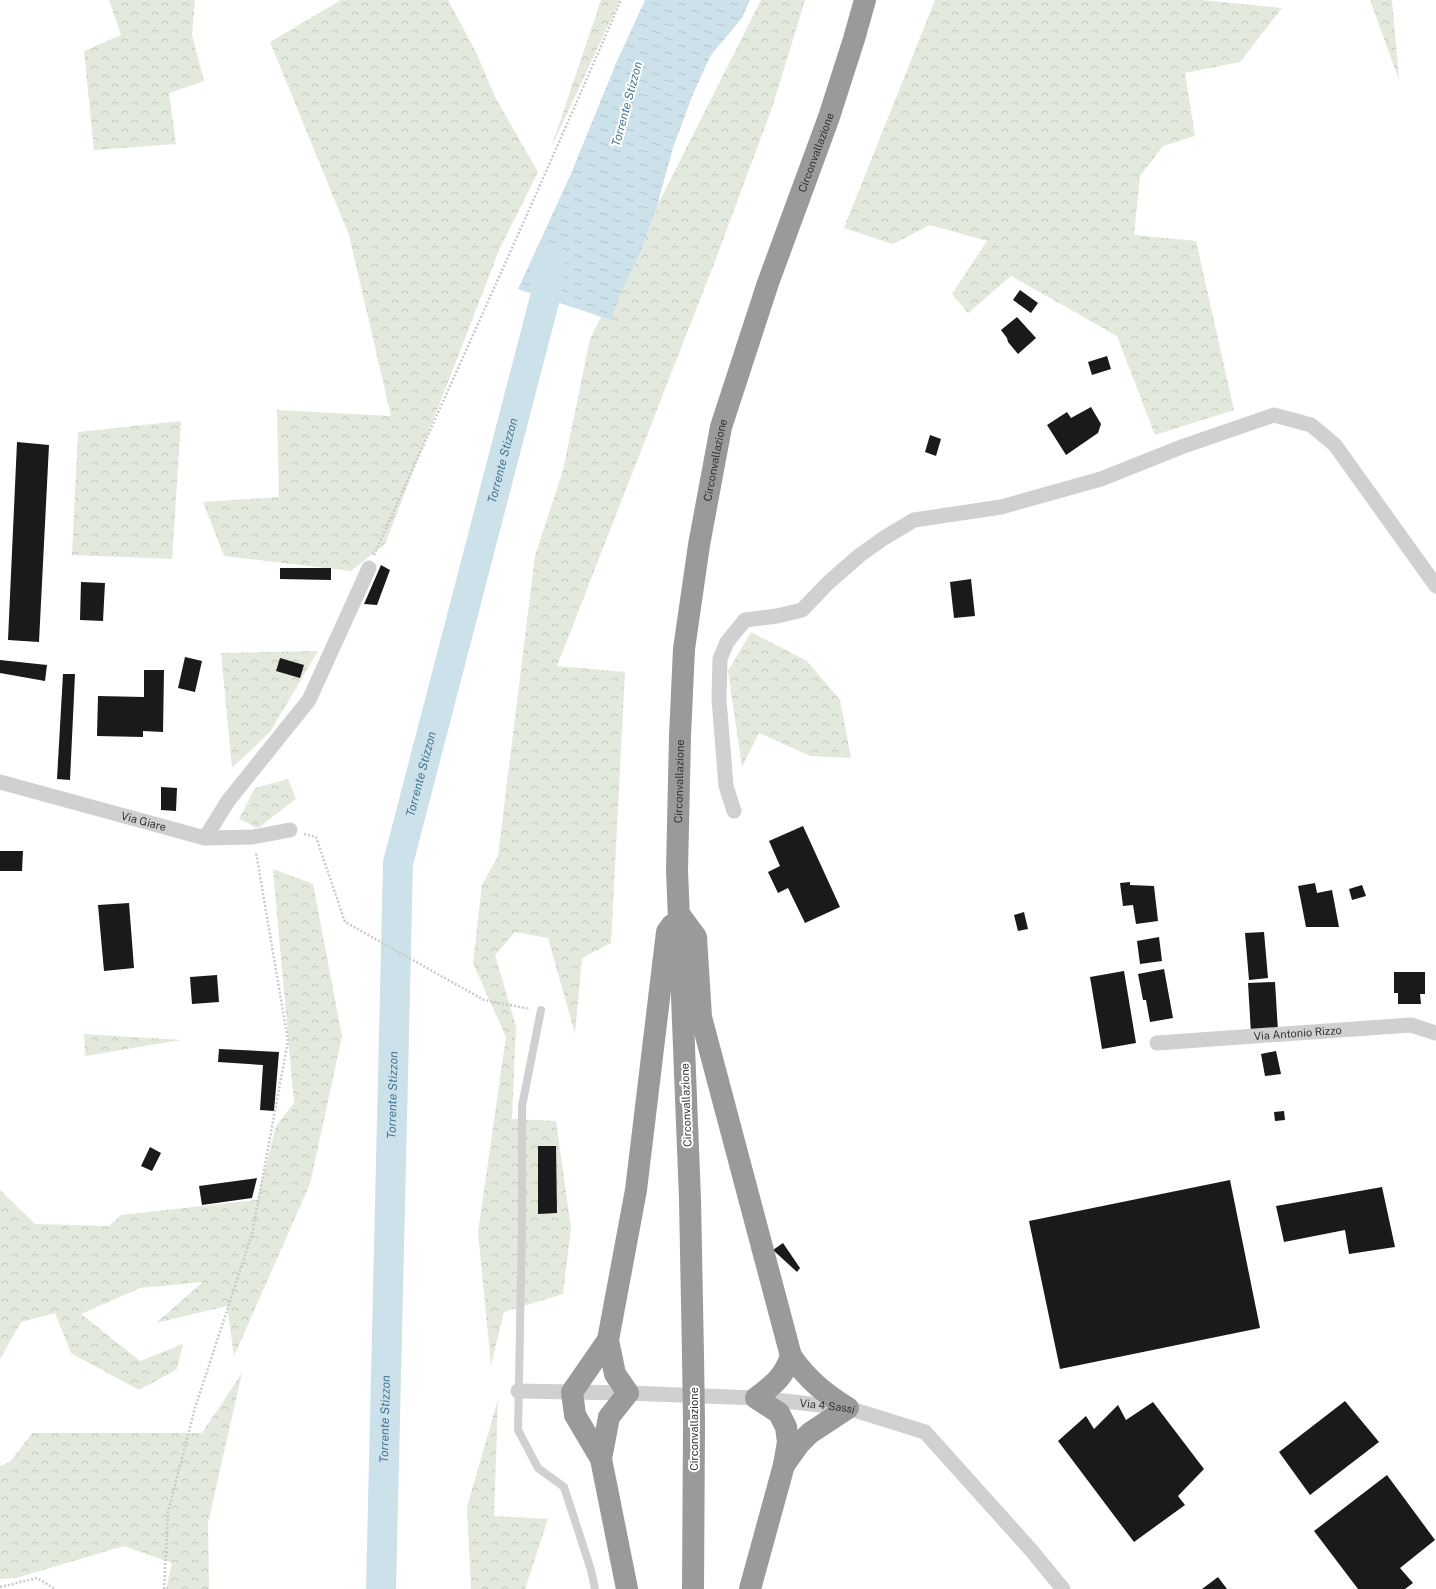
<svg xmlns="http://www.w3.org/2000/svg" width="1436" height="1589" viewBox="0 0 1436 1589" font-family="'Public Sans',sans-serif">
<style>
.forest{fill:url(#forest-crowns)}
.water{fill:url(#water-ripples)}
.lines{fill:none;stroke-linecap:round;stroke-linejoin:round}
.river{stroke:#cde1ea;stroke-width:30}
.building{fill:#1a1a1a}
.path{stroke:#cacaca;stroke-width:2.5;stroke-dasharray:2 2;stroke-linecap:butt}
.lane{stroke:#d0d0d0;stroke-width:8}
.street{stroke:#d0d0d0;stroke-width:15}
.highway{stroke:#9a9a9a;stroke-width:22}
.highway-bridge{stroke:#9a9a9a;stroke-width:22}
.labels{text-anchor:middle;stroke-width:4;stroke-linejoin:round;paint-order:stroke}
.street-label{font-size:11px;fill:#333;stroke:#fff}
.water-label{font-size:12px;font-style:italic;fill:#437793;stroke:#fff}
</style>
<defs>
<pattern id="forest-crowns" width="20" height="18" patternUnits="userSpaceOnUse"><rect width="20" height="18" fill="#e3e9dc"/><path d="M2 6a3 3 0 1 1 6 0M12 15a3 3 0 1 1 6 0" fill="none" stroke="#c3c8bd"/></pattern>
<pattern id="water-ripples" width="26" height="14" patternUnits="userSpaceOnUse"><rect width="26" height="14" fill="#cde1ea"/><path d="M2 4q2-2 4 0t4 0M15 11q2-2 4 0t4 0" fill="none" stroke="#b0c2c9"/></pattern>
</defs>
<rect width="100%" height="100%" fill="#fff"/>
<g class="forest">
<path d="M109,0H195L192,35L204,81L169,93L176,144L94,150L84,51L121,35Z"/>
<path d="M341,0H448L476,52L496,99L538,172L500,248L385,544L351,571L224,556L203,502L279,497L277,410L391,416L349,235L270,42Z"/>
<path d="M601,0H620L551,148Z"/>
<path d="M761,0H805L773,105L717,256L557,666L625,672L611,943L582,958L575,1034L548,938L515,932L495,955L516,1026L512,1119L556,1121L571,1228L563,1294L504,1312L491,1365L478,1232L506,1037L473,963L482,885L498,856L535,556L563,470L590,339Z"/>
<path d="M935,0H1202L1282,8L1240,62L1185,73L1195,136L1163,146L1140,176L1134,235L1196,241L1234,410L1155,435L1117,336L1011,276L968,313L952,294L987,241L930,225L893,244L844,228Z"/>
<path d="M1370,0H1392L1399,80Z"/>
<path d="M181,421L172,559L72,555L78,432Z"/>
<path d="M751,632L807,661L840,700L851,758L810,756L759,733L742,767L728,671Z"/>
<path d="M318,651L270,732L232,768L221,653Z"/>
<path d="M288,779L296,799L258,828L239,819L255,788Z"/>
<path d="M273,869L313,884L342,1036L310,1184L234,1356L227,1306L156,1323L203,1282L140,1288L81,1314L140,1361L183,1344L177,1369L139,1390L71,1353L55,1313L21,1322L0,1359V1190L35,1224L109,1226L121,1215L257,1200L276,1126L294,1103Z"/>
<path d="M84,1034L181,1040L85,1056Z"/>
<path d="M242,1373L208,1523L209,1589H166L172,1563L124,1546L16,1578L0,1579V1466L10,1462L32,1433H202Z"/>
<path d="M498,1399L494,1516L548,1519L525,1589H471L467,1507Z"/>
</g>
<path class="water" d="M645,0H750L742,18L711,55L693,94L673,148L657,206L640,253L620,294L611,320L518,289L570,176L617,61Z"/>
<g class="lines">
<path class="river" id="s1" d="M381,1589L398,863L546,294L551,258"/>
</g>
<g class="building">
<path d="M1020,290L1038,303L1031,313L1013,300Z"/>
<path d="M1017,317L1036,338L1018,354L1008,342L1007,338L1001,330Z"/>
<path d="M1107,356L1111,369L1092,375L1088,362Z"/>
<path d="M1091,407L1101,424L1098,433L1066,455L1047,425L1067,412L1071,418Z"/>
<path d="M930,435L941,439L936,456L925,452Z"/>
<path d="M17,442L49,445L39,642L8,640Z"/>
<path d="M381,565L390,570L377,605L364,604Z"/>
<path d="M280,568H331V580L280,579Z"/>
<path d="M971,579L975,616L954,618L950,582Z"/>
<path d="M81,582L105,583L103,621L80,620Z"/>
<path d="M185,657L202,661L195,692L178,688Z"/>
<path d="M280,658L304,665L300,678L276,671Z"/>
<path d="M0,660L47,665L45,681L0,673Z"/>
<path d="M144,670H164L163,732L143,731V737L97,736L98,696L144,697Z"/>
<path d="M63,674H75L70,780L57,779Z"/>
<path d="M161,787L177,788L176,811L161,810Z"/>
<path d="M803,826L840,907L805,923L788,888L778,893L768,872L780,866L769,841Z"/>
<path d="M0,851H23L22,871H0Z"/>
<path d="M1130,882V885L1154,886L1158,921L1136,924L1133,905L1123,906L1120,883Z"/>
<path d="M1315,883L1317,893L1332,890L1339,927H1306L1298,886Z"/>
<path d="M1362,885L1366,896L1352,900L1349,889Z"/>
<path d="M129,903L134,968L104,971L98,905Z"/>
<path d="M1024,912L1028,929L1018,931L1014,915Z"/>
<path d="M1264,932L1268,978L1249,980L1245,933Z"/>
<path d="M1159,937L1162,961L1140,964L1137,941Z"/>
<path d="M1164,969L1173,1018L1150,1022L1146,1000H1143L1138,974Z"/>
<path d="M1124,971L1136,1043L1102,1049L1090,977Z"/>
<path d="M1394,972H1425V994H1420L1421,1004H1398V993H1394Z"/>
<path d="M217,975L219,1002L192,1004L190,977Z"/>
<path d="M1275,982L1278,1031L1251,1033L1248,983Z"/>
<path d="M219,1049L279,1052L274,1111L260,1110L263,1065L218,1062Z"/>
<path d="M1276,1051L1281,1074L1265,1076L1261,1054Z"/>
<path d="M1284,1111L1285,1120L1275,1121L1274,1112Z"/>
<path d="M538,1146H556L557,1213L538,1214Z"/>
<path d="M150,1147L161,1153L152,1171L141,1166Z"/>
<path d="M257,1178L252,1198L202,1205L199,1186Z"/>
<path d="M1230,1180L1260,1328L1060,1369L1029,1221Z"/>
<path d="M1382,1187L1395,1247L1349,1254L1345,1230L1284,1242L1276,1206Z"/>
<path d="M783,1243L800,1268L797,1272L773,1250Z"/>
<path d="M1345,1401L1379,1442L1310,1495L1279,1452Z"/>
<path d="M1153,1402L1204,1469L1178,1496L1185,1505L1134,1542L1058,1441L1086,1416L1094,1429L1118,1405L1126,1420Z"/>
<path d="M1387,1475L1435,1540L1400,1568L1413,1583L1405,1589H1358L1314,1531Z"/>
<path d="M1218,1577L1227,1589H1202Z"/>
</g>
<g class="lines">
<g class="path">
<path d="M374,555C457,370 541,186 621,0"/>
<path d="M304,834L316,837L345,922L484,1000L530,1009"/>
<path d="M0,1587L37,1578L55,1589"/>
<path d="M164,1589L168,1512L195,1408L252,1234L288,1041L256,852"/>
</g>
<path class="lane" d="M541,1010L522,1106V1226L518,1430L538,1468L564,1487L591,1570L595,1589"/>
<g class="street">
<path id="s2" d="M0,782L205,838L253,837L290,830"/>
<path d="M734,811L726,786L719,699L720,659L727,642L745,620L777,616L802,610L829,582L860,555L884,538L914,520L1001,507L1101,479L1184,446L1274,415L1311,425L1335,445L1436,586"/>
<path d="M205,838L228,801L309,700L369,568"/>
<path id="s3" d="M1157,1043L1411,1025L1436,1033"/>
<path id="s4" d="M518,1391L628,1393L756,1398L848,1408L925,1432L1031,1550L1063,1589"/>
</g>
<g class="highway">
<path d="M679,914L696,937L701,1017L791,1356C808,1380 824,1393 848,1408L810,1433L799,1444L784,1465"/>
<path d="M608,1340L572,1392L575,1415L601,1459L627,1589"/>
<path id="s5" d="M693,1355L690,1199L677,870L680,736L684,649L699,545L721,427L768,283L829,117L854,39L865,0"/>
<path d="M601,1459L609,1417L628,1393L615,1374L608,1340L636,1190L667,932L672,925"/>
<path d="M693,1589L694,1423"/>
<path d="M750,1589L784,1465L788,1442L786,1427L779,1413L756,1398C773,1385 784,1377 791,1356"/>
</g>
<path class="highway-bridge" d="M693,1355L694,1423"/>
</g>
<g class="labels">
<g class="street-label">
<text dy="4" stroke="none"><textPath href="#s5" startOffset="1222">Circonvallazione</textPath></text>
<text dy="4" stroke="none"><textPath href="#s5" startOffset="898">Circonvallazione</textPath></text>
<text dy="4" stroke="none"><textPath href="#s5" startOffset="574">Circonvallazione</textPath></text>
<text dy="4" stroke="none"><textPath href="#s2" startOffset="149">Via Giare</textPath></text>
<text dy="4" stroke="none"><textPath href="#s3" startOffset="141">Via Antonio Rizzo</textPath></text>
<text transform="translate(686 1105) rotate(-92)" y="4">Circonvallazione</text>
<text dy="4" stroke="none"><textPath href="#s4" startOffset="310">Via 4 Sassi</textPath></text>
<text transform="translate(694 1429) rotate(-90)" y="4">Circonvallazione</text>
</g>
<g class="water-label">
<text transform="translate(627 104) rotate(-75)" y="4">Torrente Stizzon</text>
<text dy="4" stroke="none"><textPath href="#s1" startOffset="1142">Torrente Stizzon</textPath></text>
<text dy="4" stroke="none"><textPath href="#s1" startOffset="818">Torrente Stizzon</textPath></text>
<text dy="4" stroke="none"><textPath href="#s1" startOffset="494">Torrente Stizzon</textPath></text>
<text dy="4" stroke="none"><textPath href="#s1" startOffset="170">Torrente Stizzon</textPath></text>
</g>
</g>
</svg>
